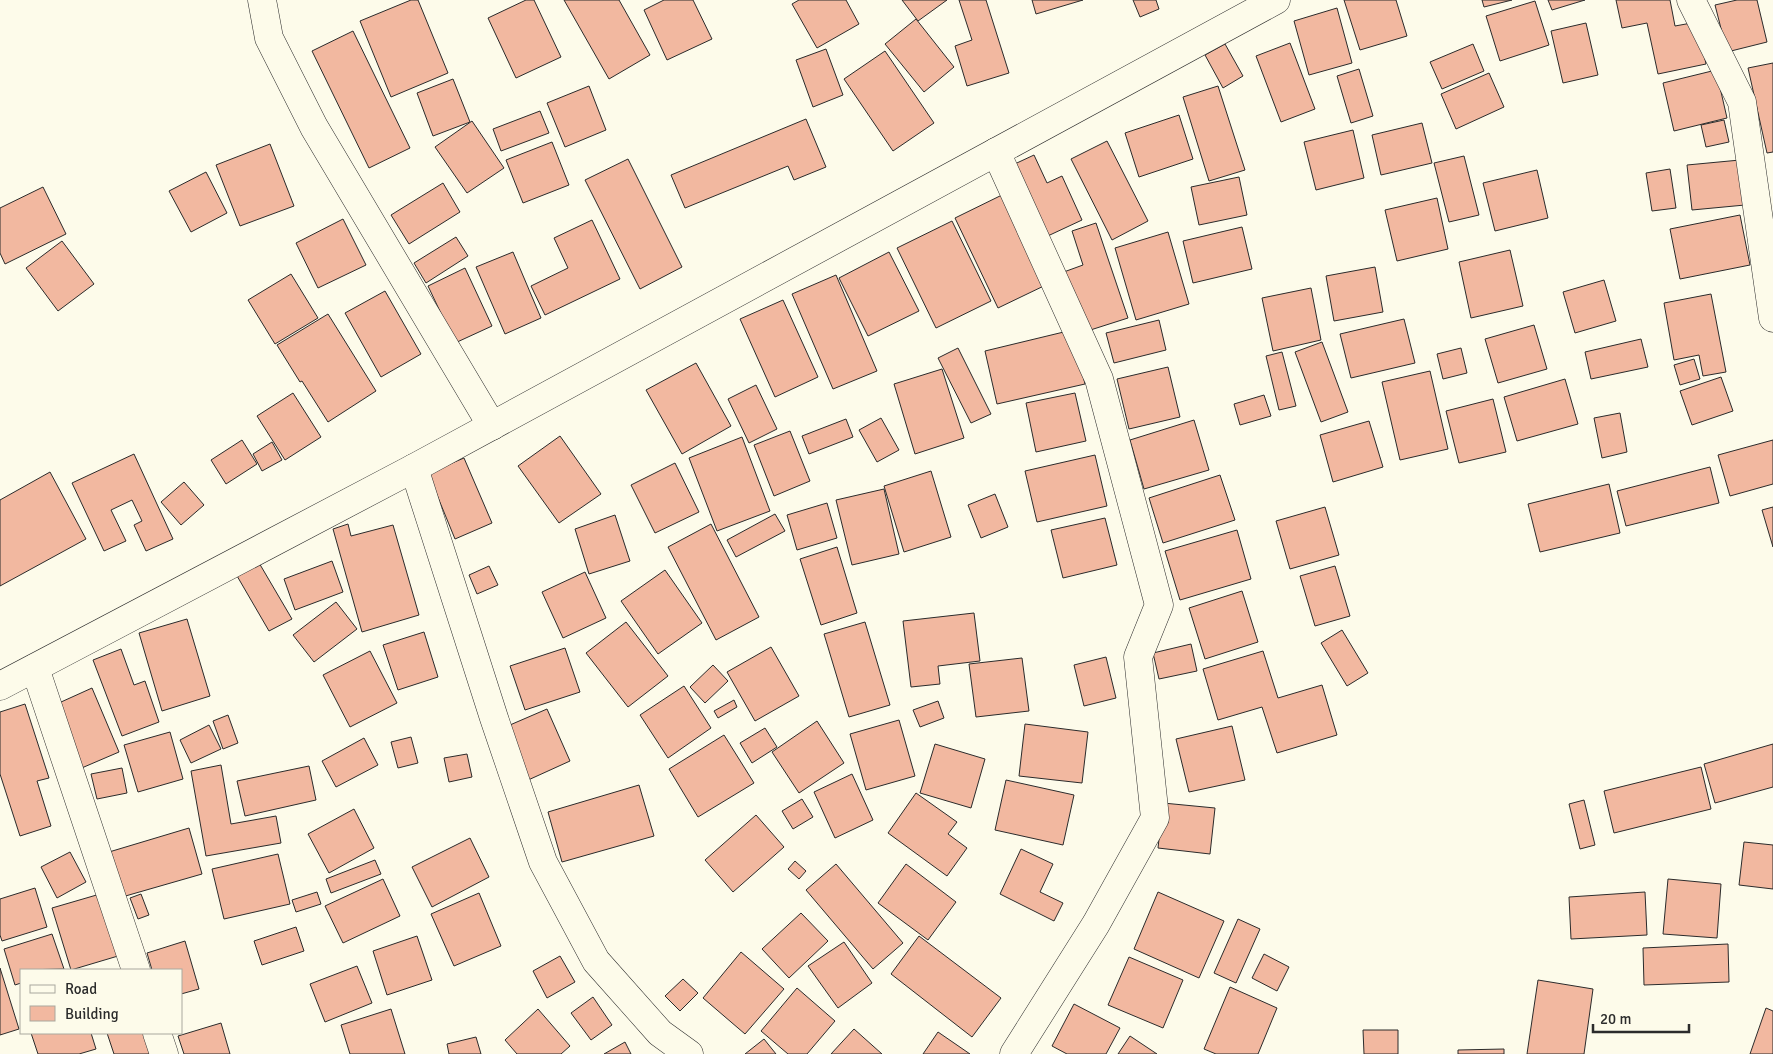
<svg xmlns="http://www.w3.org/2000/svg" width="1773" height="1054" viewBox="0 0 1773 1054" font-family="Signika,sans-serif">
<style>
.building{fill:#f2b8a0;stroke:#2b2b2b}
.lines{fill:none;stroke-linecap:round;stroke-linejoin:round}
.street-casing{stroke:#2b2b2b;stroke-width:29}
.secondary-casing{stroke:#2b2b2b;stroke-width:29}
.street{stroke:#fdfbea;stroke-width:28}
.secondary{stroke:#fdfbea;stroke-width:28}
</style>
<rect width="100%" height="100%" fill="#fdfbea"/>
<g class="building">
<path d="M411,0H418L448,73L391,97L360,21Z"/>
<path d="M526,0H534L561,57L516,78L488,18Z"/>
<path d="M564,0H619L650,55L609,79Z"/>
<path d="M664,0H693L712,39L667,60L644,10Z"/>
<path d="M799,0H846L859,24L817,48L792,4Z"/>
<path d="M902,0H947L918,21Z"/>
<path d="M959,0H986L1009,73L967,86L955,46L972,40Z"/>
<path d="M1032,0H1083L1036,14Z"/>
<path d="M1133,0H1156L1159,9L1140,17Z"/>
<path d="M1344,0H1396L1407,36L1360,50Z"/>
<path d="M1482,0H1512L1484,7Z"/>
<path d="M1548,0H1585L1552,10Z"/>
<path d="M1616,0H1670L1675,26L1697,22L1706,64L1658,74L1647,23L1622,28Z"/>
<path d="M1737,0H1757L1767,42L1727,52L1715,5Z"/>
<path d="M1535,1L1549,45L1500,61L1486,16Z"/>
<path d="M1337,8L1352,63L1309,75L1294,21Z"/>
<path d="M916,19L954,67L924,92L885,44Z"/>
<path d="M1586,23L1598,75L1563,83L1551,31Z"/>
<path d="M353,31L410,148L369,168L312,51Z"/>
<path d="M1290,43L1315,109L1281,122L1256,56Z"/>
<path d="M1225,44L1243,76L1223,88L1205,55Z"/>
<path d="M1473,44L1484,71L1442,89L1430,62Z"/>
<path d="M826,49L843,95L813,107L796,60Z"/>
<path d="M885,51L934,123L893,151L844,79Z"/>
<path d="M1773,63V152L1767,153L1748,68Z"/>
<path d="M1359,69L1373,116L1351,123L1337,76Z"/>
<path d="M1716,70L1727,118L1674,131L1663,83Z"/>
<path d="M1489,73L1504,107L1456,129L1441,94Z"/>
<path d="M453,79L470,122L433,136L417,93Z"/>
<path d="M589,86L606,130L565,147L547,103Z"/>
<path d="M1218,86L1245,170L1209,181L1183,97Z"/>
<path d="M540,111L549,133L501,151L493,129Z"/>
<path d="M1179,115L1193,159L1139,177L1125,133Z"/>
<path d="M806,119L826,167L794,180L788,166L685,208L671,175Z"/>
<path d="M1724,120L1729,142L1706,147L1701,125Z"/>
<path d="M472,121L504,168L467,193L435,147Z"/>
<path d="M1422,123L1432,163L1381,175L1372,135Z"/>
<path d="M1353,130L1364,178L1316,190L1304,142Z"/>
<path d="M1107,141L1148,221L1112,240L1071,159Z"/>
<path d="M552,142L569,185L523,203L506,160Z"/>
<path d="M270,144L294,206L240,226L216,165Z"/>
<path d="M1034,155L1047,183L1062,176L1082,220L1037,241L1004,169Z"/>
<path d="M1464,156L1479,215L1449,222L1434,163Z"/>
<path d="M628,159L682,267L640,289L585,180Z"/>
<path d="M1740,160L1745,205L1692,210L1687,165Z"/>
<path d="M1670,169L1676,208L1652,211L1646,173Z"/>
<path d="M1537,170L1548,218L1495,231L1483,183Z"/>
<path d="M206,172L227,213L191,232L169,191Z"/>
<path d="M1239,177L1247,215L1199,225L1191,187Z"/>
<path d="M443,183L460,212L409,244L391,215Z"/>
<path d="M43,187L66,234L5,264L0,253V208Z"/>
<path d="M1006,193L1050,283L998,308L955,218Z"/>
<path d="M1437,198L1448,249L1397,261L1385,210Z"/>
<path d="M1740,215L1750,265L1680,279L1670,229Z"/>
<path d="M343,219L366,265L318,288L296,243Z"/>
<path d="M592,220L620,279L545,315L531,286L568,268L554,238Z"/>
<path d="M952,221L991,301L936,328L897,248Z"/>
<path d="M1096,223L1128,318L1081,333L1061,273L1083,265L1072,231Z"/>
<path d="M1242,227L1252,269L1193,283L1183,241Z"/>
<path d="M1168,232L1189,304L1136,320L1115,248Z"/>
<path d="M456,237L468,256L426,283L414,263Z"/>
<path d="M62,241L94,284L58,311L26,268Z"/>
<path d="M1510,250L1523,306L1471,318L1459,262Z"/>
<path d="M513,252L541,318L505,334L476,267Z"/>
<path d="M889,252L919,311L868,336L839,278Z"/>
<path d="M1375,267L1383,312L1334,321L1326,276Z"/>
<path d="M465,268L492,326L455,343L428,286Z"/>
<path d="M291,274L318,318L275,344L248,300Z"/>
<path d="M836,275L877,371L833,389L792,294Z"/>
<path d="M1604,280L1616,321L1575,333L1563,292Z"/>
<path d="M1311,288L1321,340L1273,351L1262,298Z"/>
<path d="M385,291L421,354L381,377L345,313Z"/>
<path d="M1711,294L1726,372L1703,376L1699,355L1674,360L1664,303Z"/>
<path d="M783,300L818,377L775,397L740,319Z"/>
<path d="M328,314L376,391L328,422L302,381L300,382L277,345Z"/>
<path d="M1404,319L1415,363L1351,378L1340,334Z"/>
<path d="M1159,320L1166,350L1114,363L1106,333Z"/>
<path d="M1534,325L1547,369L1498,383L1485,339Z"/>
<path d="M1072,330L1085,384L997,404L985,351Z"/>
<path d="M1641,339L1648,367L1591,379L1585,352Z"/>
<path d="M1322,342L1348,412L1321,422L1295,352Z"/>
<path d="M958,348L991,414L971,423L938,358Z"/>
<path d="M1461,348L1467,373L1443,379L1437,354Z"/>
<path d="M1282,352L1296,406L1279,410L1266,356Z"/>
<path d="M1694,359L1700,379L1680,385L1674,365Z"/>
<path d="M696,363L731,426L682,454L646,390Z"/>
<path d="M1168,367L1180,417L1129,429L1117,379Z"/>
<path d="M942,369L964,438L915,454L894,384Z"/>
<path d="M1430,371L1448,449L1400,460L1382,382Z"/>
<path d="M1721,377L1733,411L1692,425L1680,391Z"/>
<path d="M1565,379L1578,424L1517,441L1504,397Z"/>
<path d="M756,385L777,429L749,443L728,399Z"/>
<path d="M293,393L321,437L285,460L257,416Z"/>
<path d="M1075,393L1086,441L1036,452L1026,403Z"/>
<path d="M1264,395L1271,416L1240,425L1234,404Z"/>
<path d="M1493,399L1506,452L1459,463L1446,411Z"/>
<path d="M1620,413L1627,452L1602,458L1594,418Z"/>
<path d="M881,418L899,450L877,462L859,430Z"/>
<path d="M846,419L853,437L809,454L802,436Z"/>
<path d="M1194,420L1209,470L1144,489L1130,440Z"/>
<path d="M1369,421L1383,467L1333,482L1320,435Z"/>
<path d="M790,431L810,481L774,496L754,445Z"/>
<path d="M560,436L601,494L559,523L518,466Z"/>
<path d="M742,437L770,511L717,531L689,458Z"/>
<path d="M242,440L257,464L226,484L211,460Z"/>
<path d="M1773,440V484L1730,496L1718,455Z"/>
<path d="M272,442L282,460L262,471L253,454Z"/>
<path d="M134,454L173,539L146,551L134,525L142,521L132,500L111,510L126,541L104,551L72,483Z"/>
<path d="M1095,455L1107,506L1037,522L1025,471Z"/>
<path d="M464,458L492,523L455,539L428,473Z"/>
<path d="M675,463L699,512L655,533L631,485Z"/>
<path d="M1710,467L1719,503L1626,526L1617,491Z"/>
<path d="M931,471L951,537L904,552L884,486Z"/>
<path d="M50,472L86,539L0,586V500Z"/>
<path d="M1220,475L1235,520L1163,543L1149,498Z"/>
<path d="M184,482L204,505L181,525L161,502Z"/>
<path d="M1609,484L1620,533L1540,552L1528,504Z"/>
<path d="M884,489L899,554L852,565L836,500Z"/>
<path d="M995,494L1008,527L981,538L968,505Z"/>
<path d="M827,503L837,538L797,550L787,515Z"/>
<path d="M1325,507L1339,555L1290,569L1276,521Z"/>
<path d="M1773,507V547L1762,510Z"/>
<path d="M775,514L785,531L736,557L727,540Z"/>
<path d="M615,515L630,561L589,574L575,529Z"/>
<path d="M1105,518L1117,565L1063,578L1051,530Z"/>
<path d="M348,524L351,536L393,525L419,615L362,632L333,529Z"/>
<path d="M711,524L759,617L716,640L668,547Z"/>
<path d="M1237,530L1251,579L1180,600L1165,551Z"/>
<path d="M837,547L857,613L821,625L800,559Z"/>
<path d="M255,556L292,619L269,631L233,569Z"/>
<path d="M332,561L343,592L295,610L284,579Z"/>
<path d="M489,566L498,585L477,594L469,575Z"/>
<path d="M1335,566L1350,616L1315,626L1300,576Z"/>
<path d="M665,570L702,623L658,654L621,601Z"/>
<path d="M585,572L606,618L563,638L542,592Z"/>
<path d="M1242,591L1258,642L1205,659L1189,608Z"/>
<path d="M336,602L357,629L314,662L293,635Z"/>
<path d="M974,613L980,661L938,666L940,684L911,687L903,621Z"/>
<path d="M187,619L210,696L162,711L139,633Z"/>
<path d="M626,622L668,676L628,707L586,653Z"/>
<path d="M865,622L890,705L849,717L824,634Z"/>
<path d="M1342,630L1368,673L1347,686L1321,643Z"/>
<path d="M424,632L438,677L398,690L383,645Z"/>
<path d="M1191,644L1197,671L1159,679L1153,653Z"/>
<path d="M771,647L799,696L755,721L727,672Z"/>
<path d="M565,648L580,692L525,710L510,666Z"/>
<path d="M121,649L134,685L145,681L159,722L122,736L93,660Z"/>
<path d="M370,651L397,703L350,727L323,675Z"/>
<path d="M1263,651L1278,698L1322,685L1337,735L1277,753L1262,707L1218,720L1203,669Z"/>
<path d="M1106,657L1116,698L1084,706L1074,665Z"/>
<path d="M1022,658L1029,711L976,717L969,664Z"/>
<path d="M713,665L728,681L705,703L690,687Z"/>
<path d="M684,686L711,728L668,758L640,715Z"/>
<path d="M92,688L119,752L77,770L50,707Z"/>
<path d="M734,700L737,707L718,718L714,711Z"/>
<path d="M938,701L944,718L920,727L913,710Z"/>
<path d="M25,704L49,778L37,781L51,826L20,836L0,774V712Z"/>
<path d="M547,709L570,761L526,781L503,728Z"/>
<path d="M228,715L238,743L223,749L213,721Z"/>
<path d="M899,720L915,776L866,790L850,734Z"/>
<path d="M817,721L844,763L799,793L772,752Z"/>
<path d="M1025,724L1088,732L1082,783L1019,776Z"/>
<path d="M209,725L221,749L191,763L180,740Z"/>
<path d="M1232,726L1245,780L1189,792L1176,739Z"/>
<path d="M765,728L777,747L752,763L740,743Z"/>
<path d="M170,732L183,779L138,792L124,745Z"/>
<path d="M724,735L754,783L698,817L669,769Z"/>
<path d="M411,737L418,763L398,768L391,742Z"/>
<path d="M364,738L378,765L336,787L322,761Z"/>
<path d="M935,744L985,759L971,808L920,793Z"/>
<path d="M1773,744V787L1715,803L1704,764Z"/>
<path d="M467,754L472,777L449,782L444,758Z"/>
<path d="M221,765L231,824L276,816L281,843L206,856L191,771Z"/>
<path d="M309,766L316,800L245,816L237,781Z"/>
<path d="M1701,767L1711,809L1614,833L1604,791Z"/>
<path d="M122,768L127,793L97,799L91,774Z"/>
<path d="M852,774L873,820L835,838L814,792Z"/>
<path d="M1006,780L1074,795L1063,845L995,830Z"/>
<path d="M639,785L654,836L562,862L548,812Z"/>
<path d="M916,793L957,822L948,834L967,848L947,876L888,833Z"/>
<path d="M802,799L813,817L793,829L782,811Z"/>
<path d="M1584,800L1595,845L1580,849L1569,804Z"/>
<path d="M1163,803L1215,808L1210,854L1158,848Z"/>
<path d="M354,809L374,848L329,873L308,834Z"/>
<path d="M756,815L784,847L733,892L705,860Z"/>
<path d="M189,828L202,874L122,897L109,852Z"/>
<path d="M470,838L489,877L432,907L412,867Z"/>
<path d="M1744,842L1773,845V889L1739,885Z"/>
<path d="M1021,849L1053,864L1040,892L1063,903L1054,921L1000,894Z"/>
<path d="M70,852L86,882L57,898L41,867Z"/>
<path d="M278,854L290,904L224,919L212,869Z"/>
<path d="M375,860L381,874L331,893L326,879Z"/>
<path d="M795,861L806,871L799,879L788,869Z"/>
<path d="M836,864L903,943L873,969L806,890Z"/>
<path d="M906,864L956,902L928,940L878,903Z"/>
<path d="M383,879L400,916L343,943L325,906Z"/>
<path d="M1668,879L1721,884L1717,938L1663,934Z"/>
<path d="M35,888L47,927L2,941L0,935V899Z"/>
<path d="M317,892L321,904L296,912L292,900Z"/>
<path d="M1158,892L1224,921L1199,978L1134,949Z"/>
<path d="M1645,892L1647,935L1571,939L1569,897Z"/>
<path d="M479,893L501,946L454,966L431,914Z"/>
<path d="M100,894L118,956L71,970L52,908Z"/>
<path d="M141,894L149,915L138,919L130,898Z"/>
<path d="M801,913L828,941L789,978L762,949Z"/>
<path d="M1238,919L1260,929L1236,983L1214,973Z"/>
<path d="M296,927L304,951L262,965L254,941Z"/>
<path d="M52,934L64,969L21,970V983L15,985L4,949Z"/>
<path d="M417,936L432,980L387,995L373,951Z"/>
<path d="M919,936L1001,998L972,1037L891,974Z"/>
<path d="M185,941L199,989L181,994V970H152L147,953Z"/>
<path d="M844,942L872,983L838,1008L808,966Z"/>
<path d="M1728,944L1729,982L1644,985L1643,948Z"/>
<path d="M741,952L784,989L745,1034L703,998Z"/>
<path d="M1264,954L1289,967L1277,991L1252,978Z"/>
<path d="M560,956L575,982L547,998L533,971Z"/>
<path d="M1129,957L1183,980L1163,1028L1108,1005Z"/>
<path d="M357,966L372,1003L325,1022L310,984Z"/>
<path d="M0,968L19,1029L0,1035Z"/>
<path d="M683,979L698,993L680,1011L665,996Z"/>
<path d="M1538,980L1593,989L1584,1054H1527Z"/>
<path d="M1230,987L1277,1008L1258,1054H1216L1204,1049Z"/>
<path d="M797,988L835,1021L807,1054H788L761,1031Z"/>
<path d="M593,997L612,1025L591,1040L571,1013Z"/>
<path d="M1074,1004L1120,1028L1106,1054H1067L1052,1046Z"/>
<path d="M1766,1008L1773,1011V1054H1750Z"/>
<path d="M391,1009L405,1054H350L341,1025Z"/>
<path d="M538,1009L570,1046L561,1054H517L505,1040Z"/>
<path d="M221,1023L230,1054H184L178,1036Z"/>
<path d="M854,1029L882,1054H831Z"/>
<path d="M1363,1030H1398V1054H1364Z"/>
<path d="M938,1032L970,1054H923Z"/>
<path d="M31,1033H91L96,1049L79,1054H38Z"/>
<path d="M107,1033H143L150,1054H114Z"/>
<path d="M1130,1036L1157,1054H1118Z"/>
<path d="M476,1037L481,1054H449L447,1044Z"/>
<path d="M764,1039L776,1054H745Z"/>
<path d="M625,1042L631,1054H604Z"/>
<path d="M1504,1049V1054H1458V1050Z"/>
</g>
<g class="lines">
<defs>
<g id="street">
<path d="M262,0L269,38L314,127L492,426"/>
<path d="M1691,0L1742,102L1773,318"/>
<path d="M996,152L1099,379L1159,605L1138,657L1155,818L1096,924L1014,1054"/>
<path d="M414,468L494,718L543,862L596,961L660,1033L689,1054"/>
<path d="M35,668L136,970"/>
<path d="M157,1033L164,1054"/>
</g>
<path id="secondary" d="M0,686L414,468L1276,0"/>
</defs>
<use href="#street" class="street-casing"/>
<use href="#secondary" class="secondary-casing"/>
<use href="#street" class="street"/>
<use href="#secondary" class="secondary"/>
</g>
<rect x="20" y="969" width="162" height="65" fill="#fdfbea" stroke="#a9a89e"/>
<rect x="30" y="985" width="25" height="8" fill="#fdfbea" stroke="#a9a89e"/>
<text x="65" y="994" font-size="15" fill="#2b2b2b">Road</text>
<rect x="30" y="1006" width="25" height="15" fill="#f2b8a0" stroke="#a9a89e"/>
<text x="65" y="1019" font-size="15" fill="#2b2b2b">Building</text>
<path d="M1593 1024v8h96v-8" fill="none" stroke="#2b2b2b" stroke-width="2.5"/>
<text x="1600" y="1024" font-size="15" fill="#2b2b2b" stroke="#fdfbea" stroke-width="4" paint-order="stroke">20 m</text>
</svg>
